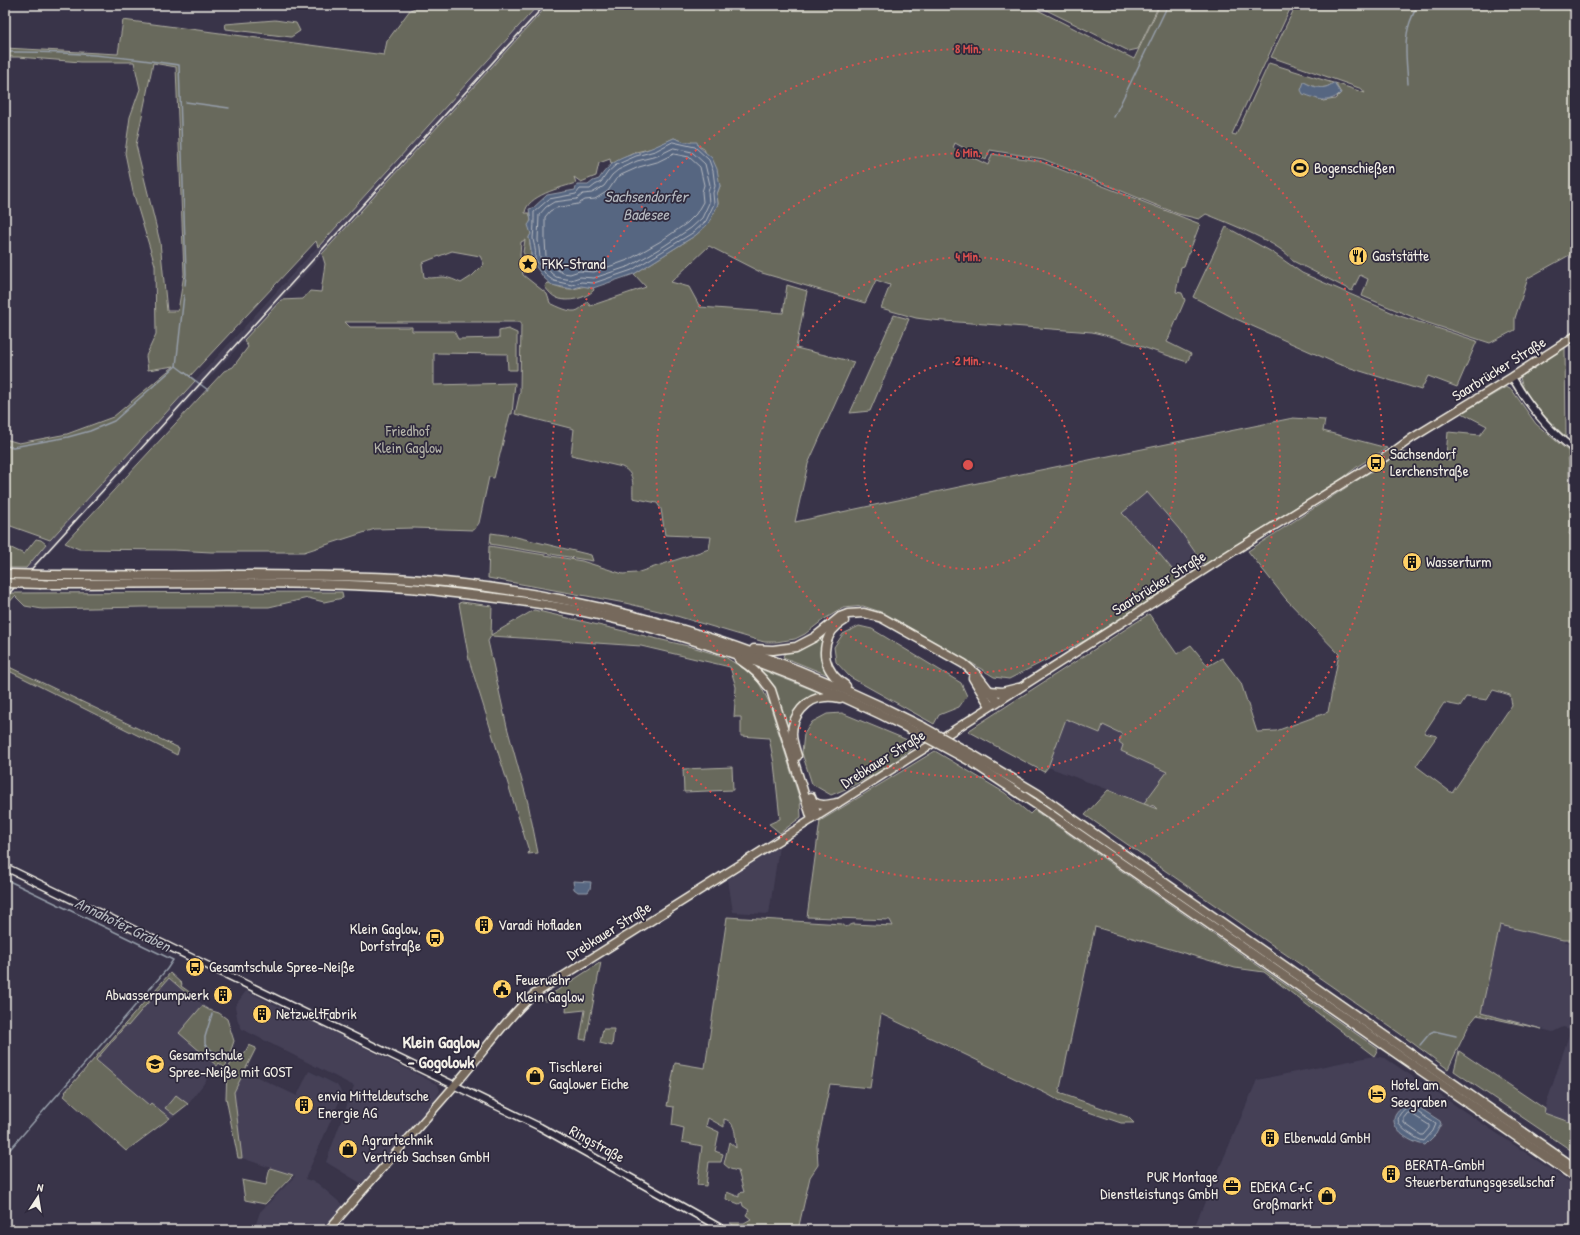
<svg xmlns="http://www.w3.org/2000/svg" width="1580" height="1235" viewBox="0 0 1580 1235" font-family="'Patrick Hand',sans-serif">
<style>
.built{fill:#454057}
.green{fill:#68695b;stroke:#aeada2;fill-rule:evenodd}
.water{fill:#576681;stroke:#969eaa}
.lines{fill:none;stroke-linecap:round;stroke-linejoin:round}
.shore{stroke:#b5b9bf;stroke-width:1}
.stream{stroke:#969eaa;stroke-width:1.5}
.secondary-casing{stroke:#f4f1e8;stroke-width:9}
.primary-casing{stroke:#f4f1e8;stroke-width:10}
.highway-casing{stroke:#f4f1e8;stroke-width:11}
.secondary{stroke:#2f2a3d;stroke-width:6}
.primary{stroke:#76695c;stroke-width:7}
.highway{stroke:#76695c;stroke-width:8}
.rail{stroke:#f4f1e8;stroke-width:1.5}
.highway-bridge-casing{stroke:#f4f1e8;stroke-width:11;stroke-linecap:butt}
.highway-bridge{stroke:#76695c;stroke-width:8}
.ring{fill:none;stroke:#dc504e;stroke-width:2;stroke-dasharray:2 4}
.labels{text-anchor:middle;stroke-width:3.5;stroke-linejoin:round;paint-order:stroke}
.poi-label{font-size:15px;fill:#f4f1e8;stroke:#2f2a3d;text-anchor:start}
.street-label{font-size:15px;fill:#f4f1e8;stroke:#2f2a3d}
.park-label{font-size:15px;fill:#b5b4a9;stroke:#2f2a3d}
.water-label{font-size:16px;font-style:italic;fill:#b5b9bf;stroke:#2f2a3d}
.quarter-label{font-size:17px;font-weight:bold;fill:#f4f1e8;stroke:#2f2a3d}
.centre{fill:#dc504e;stroke:#2f2a3d;stroke-width:2}
.ring-label{font-size:12px;text-anchor:middle;font-weight:bold;fill:#dc504e;stroke:#2f2a3d;stroke-width:3.5;stroke-linejoin:round;paint-order:stroke}
</style>
<rect width="100%" height="100%" fill="#393449"/>
<filter id="ink" filterUnits="userSpaceOnUse"><feTurbulence type="fractalNoise" baseFrequency=".025" numOctaves="2"/><feDisplacementMap in="SourceGraphic" scale="8" xChannelSelector="R" yChannelSelector="G"/><feConvolveMatrix kernelMatrix="1 2 1 2 8 2 1 2 1" color-interpolation-filters="sRGB"/></filter>
<g filter="url(#ink)">
<g class="built">
<path d="M538,5H548L303,276L5,600V590L50,540Z"/>
<path d="M1147,492L1179,529L1204,565L1181,580L1153,546L1122,513Z"/>
<path d="M1066,719L1100,733L1103,724L1122,734L1119,742L1123,745L1121,751L1168,772L1144,803L1048,767Z"/>
<path d="M779,846L769,914L733,912L728,879Z"/>
<path d="M1500,925L1575,944V1152L1539,1126L1571,1029L1563,1027L1553,1032L1480,1013Z"/>
<path d="M169,977L207,1008L199,1026L219,1063L187,1106L126,1151L64,1096Z"/>
<path d="M246,991L338,1034L438,1085L440,1091L435,1100L362,1184L326,1162L354,1086L242,1029L238,1022L235,1006Z"/>
<path d="M1374,1056L1385,1058L1575,1186V1230H1193L1257,1080Z"/>
<path d="M309,1071L337,1085L340,1090L342,1095L305,1179L317,1183L345,1207L324,1230H254L260,1212L295,1176L242,1158L234,1092L244,1072L250,1075L251,1074L297,1096Z"/>
</g>
<g class="green">
<path d="M423,5H538L318,247L316,241L190,376L183,371L195,381L50,540L5,524V439L19,443L67,434L113,417L174,366L148,370L146,356L156,334L155,265L133,192L125,153L130,117L140,89L134,62H81L18,57H5V48L118,54L123,20L384,55L387,41L410,10ZM153,63L176,67L184,274L178,311H167L160,242L136,145Z"/>
<path d="M548,5H1028L1134,59L1160,5H1292L1232,134L1236,135L1269,63L1333,83C1324,91 1313,87 1304,82L1323,101L1335,99L1341,93L1335,83L1365,93L1362,89L1271,57L1296,5H1575V252L1528,278L1515,318V330L1490,343L1425,322L1362,296L1368,279L1360,275L1352,291L1293,261C1283,244 1226,222 1206,214L1199,219L1178,214L1043,159L990,150L986,160L955,143L953,148L988,165L992,154L1039,161L1200,224L1184,266L1181,267L1176,292L1182,293L1185,300L1167,342L1191,354L1187,362L1113,337L1092,332L931,320L916,318L881,308L890,285L876,280L865,303L762,273L709,246L671,282L689,287L700,307L783,313L787,285L807,291L796,348L854,362L808,464L795,522L987,481L1293,418L1325,420L1323,431L1387,448L1358,466L1344,477L1204,565L1179,529L1147,492L1122,513L1153,546L1181,580L1086,640L1009,679L994,677L962,657L884,613L863,606L843,608L823,620L805,634L795,639L776,642H764L663,612L625,603L488,578L489,546L582,561L623,574L636,573L709,549L711,537L665,535L661,509L657,503L633,498C632,485 636,474 622,467L571,455L574,429L515,414L520,392L521,322H345L350,327H412V331H454L458,339L499,338V331L508,329L517,333V370H508L507,354L434,353V385L515,383L512,414H510L494,478L489,477L479,523L474,530L413,528L375,529L304,552H211L174,550L79,549L65,543L224,371L233,367L248,347L244,340L281,300L303,299L310,291L321,292L325,264L322,254ZM674,138L685,142H691L704,149L720,186L717,194L718,204L709,223L696,235L634,274L646,287L590,306L588,302C584,304 582,308 578,310C571,314 557,306 550,303L547,294L523,275L520,255L521,242L525,240L523,252L526,258L531,260V250L529,238L531,234L529,225C531,221 531,218 529,213H525C526,196 562,187 576,183L574,177L581,182L596,176L599,163L610,159L611,164L636,152L653,148ZM452,251L480,256L484,264L472,276L461,283C455,280 450,278 444,277C437,277 431,279 424,277L422,263Z"/>
<path d="M1036,5H1159L1138,49L1129,51Z"/>
<path d="M275,20L296,23L300,31L291,37L226,29L225,24Z"/>
<path d="M1226,227L1272,252L1302,273L1400,316L1477,341L1457,387L1428,376L1421,390L1338,364L1234,318L1193,297Z"/>
<path d="M549,283C555,286 564,289 571,289C580,289 582,284 593,288L594,290C587,298 567,303 557,298C552,296 548,291 545,287L546,284Z"/>
<path d="M894,315L909,319L870,411L850,413Z"/>
<path d="M1565,347L1566,437C1552,424 1523,397 1520,377L1523,374Z"/>
<path d="M1506,387L1512,390L1536,424L1568,451L1571,522L1569,534L1575,537V940H1563L1500,925L1481,1013L1542,1029L1477,1015L1469,1025L1448,1069L1399,1033L1085,815L1108,790L1157,809L1154,806L1144,803L1167,772L1121,751L1123,745L1119,742L1122,734L1103,725L1100,733L1066,719L1048,767L1044,772L968,731L1149,614L1177,654L1191,645L1208,666L1222,658L1241,683L1257,732L1276,731L1328,712L1339,654L1286,599L1248,551L1401,452L1450,461L1446,455L1448,432L1480,435L1487,426L1462,413ZM1493,690L1510,695L1512,705L1452,793L1416,766L1437,736L1424,733L1444,703L1460,706L1466,697L1487,700Z"/>
<path d="M491,533L512,536L591,555L593,561L490,544Z"/>
<path d="M36,539L41,540L46,544L26,568H5V545L24,554Z"/>
<path d="M342,592L343,598L324,602L308,598L269,607H144L42,609L25,606L15,596L5,607V600L11,593Z"/>
<path d="M462,602L492,606L491,635L534,610L692,647L725,657L749,672L759,683L769,702L800,800L801,817L780,833L769,824L780,819L774,763L769,738L741,736V717H734L736,687L730,667L641,646L491,636L488,641L507,727L528,803L538,853L528,854L529,851L469,660L459,603Z"/>
<path d="M859,626L872,629L961,683L967,696L959,707L939,715L934,724L850,677L836,662L834,647L843,634Z"/>
<path d="M824,634L822,658L828,675L783,657L785,652Z"/>
<path d="M5,665L179,748L177,755L5,669Z"/>
<path d="M760,669L823,694C803,698 794,710 787,728L773,685Z"/>
<path d="M842,713L917,744C894,765 860,784 831,795L812,784L802,753L804,734L812,722L827,714Z"/>
<path d="M935,751L1005,793L1030,814L1034,810L1378,1049L1374,1056L1264,972L1235,968L1095,927L1059,1093L1128,1117L1134,1123H1121L1065,1104L1049,1095L881,1014L870,1088L830,1084L817,1146L818,1165L810,1177L798,1230H740L730,1223H744L751,1219L746,1215L749,1210L743,1206L742,1202L739,1204L726,1199L727,1192L739,1197V1193L744,1192L738,1171L730,1169L724,1164L729,1142L736,1148C735,1137 737,1122 724,1119V1127L708,1118L706,1126L719,1132L715,1151L723,1154L721,1162H709L706,1186L697,1185L702,1146L682,1142L684,1128L672,1125L674,1107L667,1106L675,1063L705,1068L727,917L842,924L846,927L853,924L893,926L890,920L807,917L820,821Z"/>
<path d="M732,767L733,790L684,792L683,769Z"/>
<path d="M601,962L586,1040L580,1039L585,1010L566,1012L567,999L545,1001L544,999Z"/>
<path d="M170,973L182,984L181,986L195,996L193,999L169,978L128,1026L126,1025L96,1060L149,1105L151,1103L170,1118L126,1151L64,1096L66,1093L65,1092Z"/>
<path d="M202,1006L209,1010L219,1013L227,1019L234,1041L225,1068L219,1063L217,1066L179,1033Z"/>
<path d="M603,1029H614L612,1046L600,1043Z"/>
<path d="M249,1045L256,1048L234,1092L242,1158H238L226,1098L227,1071L236,1053L244,1054Z"/>
<path d="M1459,1051L1545,1109L1544,1113L1575,1124V1153L1454,1071Z"/>
<path d="M176,1095L188,1104L174,1115L165,1108Z"/>
<path d="M270,1168L293,1175L265,1204L245,1200L242,1180L266,1185Z"/>
</g>
<g class="water">
<path d="M1304,82C1313,87 1324,91 1333,83H1335L1337,88L1341,93C1326,105 1319,99 1303,94L1301,90Z"/>
<path d="M674,138L685,142H697L698,146L712,158L717,169L720,186L717,194L718,204L709,223L696,235L634,274L593,288L581,286L572,289L552,285L544,278L531,260V250L529,237L531,234L528,225L531,221L529,209L533,208L547,195L575,190L577,185H588L593,181L599,179C614,155 630,157 654,147C661,144 667,141 674,138Z"/>
<path d="M573,881L591,882L590,889L588,892H578L574,889Z"/>
<path d="M1412,1103L1440,1121L1441,1124L1436,1134L1425,1145C1416,1144 1400,1136 1396,1127C1389,1115 1401,1105 1412,1103Z"/>
</g>
<g class="lines">
<g class="shore">
<path d="M673,142L695,147L709,160L713,171L715,186L713,193L714,204L706,221L694,232L632,270L594,283L581,282L572,285L554,281L547,276L535,259C535,255 536,252 535,249C535,246 533,242 533,238C534,230 534,221 534,212L549,199L576,194L580,189H590L595,185L601,182L608,172L616,165L636,156L655,151Z"/>
<path d="M674,148L692,152L705,164L710,185L708,192L709,203L702,218L691,228L664,246L630,266L594,278L580,277L571,280L556,277L551,273L540,257L538,240L539,215L546,207L554,202L577,199L583,194L592,193L604,186L612,175L618,170L637,161L657,156Z"/>
<path d="M674,154L689,157L700,167L704,185L702,192L703,202L696,214L687,223L661,241L628,260L594,272L579,271L570,274L563,273L556,269L546,256L545,240V217L550,211L556,208L578,204L585,200L595,199L608,191L616,179L621,175L639,167L657,162Z"/>
<path d="M1406,1108H1411L1436,1124L1433,1131L1424,1141C1419,1140 1416,1138 1412,1135C1400,1128 1391,1119 1406,1108Z"/>
<path d="M1408,1113H1410L1429,1125V1128L1423,1135H1421L1404,1123V1118Z"/>
</g>
<g class="stream">
<path d="M910,11L913,5"/>
<path d="M5,52C64,51 121,56 179,65L186,274L185,285"/>
<path d="M1408,84C1407,64 1403,42 1410,22C1412,16 1415,10 1418,5"/>
<path d="M186,102L229,108"/>
<path d="M1114,117L1168,5"/>
<path d="M184,295L176,366L208,390"/>
<path d="M5,446L13,447L68,437L90,431L114,421L176,366"/>
<path d="M5,879L173,960L167,969L5,1155"/>
<path d="M212,1014L205,1037V1044L219,1057"/>
<path d="M1420,1045L1430,1033L1434,1031L1456,1036"/>
</g>
<defs>
<g id="secondary">
<path d="M1512,377C1528,405 1549,431 1575,450"/>
<path d="M5,867L540,1127L724,1230"/>
</g>
<path id="primary" d="M328,1230C373,1179 417,1129 461,1078C485,1050 506,1019 533,995L943,737L1234,551L1390,454L1412,438L1512,377L1575,336"/>
<g id="highway">
<path d="M49,575C109,575 169,576 229,575C289,575 350,575 410,579C590,592 763,645 923,727"/>
<path d="M41,584C163,584 286,580 408,588C426,589 444,592 462,594C500,598 537,603 575,610C695,634 811,678 920,734"/>
<path d="M844,621C825,631 819,655 832,673C835,678 841,682 846,686"/>
<path d="M754,649L773,650L796,647L815,637L840,617L848,614L864,613L882,618L964,664L977,675L997,701"/>
<path d="M739,659C753,668 762,677 771,690L812,819"/>
<path d="M973,678L990,706"/>
<path d="M990,691L1002,692L1018,688"/>
<path d="M973,755L1038,794L1073,819L1575,1168"/>
<path d="M797,756C795,749 792,741 792,734C792,716 806,698 825,697C830,696 835,697 840,698"/>
<path d="M970,761L1040,807L1575,1177"/>
<path d="M811,797L817,816"/>
<path d="M812,801C821,807 827,805 837,803"/>
</g>
</defs>
<use href="#secondary" class="secondary-casing"/>
<use href="#primary" class="primary-casing"/>
<use href="#highway" class="highway-casing"/>
<use href="#secondary" class="secondary"/>
<use href="#primary" class="primary"/>
<use href="#highway" class="highway"/>
<path class="rail" d="M5,598L545,5"/>
<defs>
<g id="highway-bridge">
<path d="M8,574L49,575"/>
<path d="M5,583L41,584"/>
<path d="M923,727L973,755"/>
<path d="M920,734L970,761"/>
</g>
</defs>
<use href="#highway-bridge" class="highway-bridge-casing"/>
<use href="#highway-bridge" class="highway-bridge"/>
</g>
</g>
<g class="ring">
<circle cx="968" cy="465" r="104"/>
<circle cx="968" cy="465" r="208"/>
<circle cx="968" cy="465" r="312"/>
<circle cx="968" cy="465" r="416"/>
</g>
<defs>
<symbol id="stadium-disc" viewBox="-11 -11 22 22"><circle r="9.5" fill="#ffd166" stroke="#2f2a3d"/><path d="M0-5a6.5 5 0 1 0 0 10a6.5 5 0 1 0 0-10ZM-3.5-1.8h7v3.6h-7Z" fill="#111"/></symbol>
<symbol id="restaurant-disc" viewBox="-11 -11 22 22"><circle r="9.5" fill="#ffd166" stroke="#2f2a3d"/><path d="M-5-6h1v4h1v-4h1v4h1v-4h1v5L-1.5 .5V6h-2V.5L-5-1ZM5-6V6H3V1.5H1.5Q1.5-4 5-6Z" fill="#111"/></symbol>
<symbol id="sight-disc" viewBox="-11 -11 22 22"><circle r="9.5" fill="#ffd166" stroke="#2f2a3d"/><path d="M0-6L1.8-2.2L6-1.7L2.9 1.2L3.7 5.4L0 3.3L-3.7 5.4L-2.9 1.2L-6-1.7L-1.8-2.2Z" fill="#111"/></symbol>
<symbol id="bus-disc" viewBox="-11 -11 22 22"><circle r="9.5" fill="#ffd166" stroke="#2f2a3d"/><path d="M-5-6H5V4H4V6H2V4H-2V6H-4V4H-5ZM-3.5-4V0h7V-4ZM-3.5 1.2v1.5H-2V1.2ZM2 1.2v1.5H3.5V1.2Z" fill="#111"/></symbol>
<symbol id="building-disc" viewBox="-11 -11 22 22"><circle r="9.5" fill="#ffd166" stroke="#2f2a3d"/><path d="M-4-6H4V6H1V3H-1V6H-4ZM-2.5-4.3h1.7v1.8h-1.7ZM.8-4.3h1.7v1.8H.8ZM-2.5-1h1.7V.8h-1.7ZM.8-1h1.7V.8H.8Z" fill="#111"/></symbol>
<symbol id="civic-disc" viewBox="-11 -11 22 22"><circle r="9.5" fill="#ffd166" stroke="#2f2a3d"/><path d="M-.6-6.5H3V-4.5H.6V-3L4-1V1h2V6H-6V1h2V-1L-.6-3ZM-1.2 2.5V6h2.4V2.5Z" fill="#111"/></symbol>
<symbol id="school-disc" viewBox="-11 -11 22 22"><circle r="9.5" fill="#ffd166" stroke="#2f2a3d"/><path d="M0-5L7-2L0 1L-7-2ZM-4 1L0 2.5L4 1V4Q0 6-4 4Z" fill="#111"/></symbol>
<symbol id="shop-disc" viewBox="-11 -11 22 22"><circle r="9.5" fill="#ffd166" stroke="#2f2a3d"/><path d="M-5-2.5h2.3a2.7 3.5 0 0 1 5.4 0H5L5.5 6h-11ZM-1.5-2.5h3a1.5 2.3 0 0 0-3 0Z" fill="#111"/></symbol>
<symbol id="hotel-disc" viewBox="-11 -11 22 22"><circle r="9.5" fill="#ffd166" stroke="#2f2a3d"/><path d="M-6-4.5h1.5V1H6V5H4.5V3h-9V5H-6ZM-4 0a1.8 1.8 0 1 1 3.6 0ZM.5 0V-2.5h3Q6-2.5 6 0Z" fill="#111"/></symbol>
<symbol id="office-disc" viewBox="-11 -11 22 22"><circle r="9.5" fill="#ffd166" stroke="#2f2a3d"/><path d="M-6-3h4V-5.5h4V-3h4V5H-6ZM-1-4.5V-3h2v-1.5ZM-6 0V1H6V0Z" fill="#111"/></symbol>
</defs>
<g fill-rule="evenodd">
<use href="#stadium-disc" x="1289" y="157" width="22" height="22"/>
<use href="#restaurant-disc" x="1347" y="245" width="22" height="22"/>
<use href="#sight-disc" x="517" y="253" width="22" height="22"/>
<use href="#bus-disc" x="1365" y="452" width="22" height="22"/>
<use href="#building-disc" x="1401" y="551" width="22" height="22"/>
<use href="#building-disc" x="473" y="914" width="22" height="22"/>
<use href="#bus-disc" x="424" y="927" width="22" height="22"/>
<use href="#bus-disc" x="184" y="956" width="22" height="22"/>
<use href="#civic-disc" x="491" y="978" width="22" height="22"/>
<use href="#building-disc" x="212" y="984" width="22" height="22"/>
<use href="#building-disc" x="251" y="1003" width="22" height="22"/>
<use href="#school-disc" x="144" y="1053" width="22" height="22"/>
<use href="#shop-disc" x="524" y="1065" width="22" height="22"/>
<use href="#hotel-disc" x="1366" y="1083" width="22" height="22"/>
<use href="#building-disc" x="293" y="1094" width="22" height="22"/>
<use href="#building-disc" x="1259" y="1127" width="22" height="22"/>
<use href="#shop-disc" x="337" y="1138" width="22" height="22"/>
<use href="#building-disc" x="1380" y="1163" width="22" height="22"/>
<use href="#office-disc" x="1221" y="1175" width="22" height="22"/>
<use href="#shop-disc" x="1316" y="1185" width="22" height="22"/>
</g>
<g class="labels">
<g class="poi-label">
<text x="1314" y="173">Bogenschießen</text>
<text x="1372" y="261">Gaststätte</text>
<text x="542" y="269">FKK-Strand</text>
<text x="1390" y="459">Sachsendorf<tspan x="1390" dy="17">Lerchenstraße</tspan></text>
<text x="1426" y="567">Wasserturm</text>
<text x="498" y="930">Varadi Hofladen</text>
<text x="421" y="934" text-anchor="end">Klein Gaglow,<tspan x="421" dy="17">Dorfstraße</tspan></text>
<text x="209" y="972">Gesamtschule Spree-Neiße</text>
<text x="516" y="985">Feuerwehr<tspan x="516" dy="17">Klein Gaglow</tspan></text>
<text x="209" y="1000" text-anchor="end">Abwasserpumpwerk</text>
<text x="276" y="1019">NetzweltFabrik</text>
<text x="169" y="1060">Gesamtschule<tspan x="169" dy="17">Spree-Neiße mit GOST</tspan></text>
<text x="549" y="1072">Tischlerei<tspan x="549" dy="17">Gaglower Eiche</tspan></text>
<text x="1391" y="1090">Hotel am<tspan x="1391" dy="17">Seegraben</tspan></text>
<text x="318" y="1101">envia Mitteldeutsche<tspan x="318" dy="17">Energie AG</tspan></text>
<text x="1284" y="1143">Elbenwald GmbH</text>
<text x="362" y="1145">Agrartechnik<tspan x="362" dy="17">Vertrieb Sachsen GmbH</tspan></text>
<text x="1405" y="1170">BERATA-GmbH<tspan x="1405" dy="17">Steuerberatungsgesellschaf</tspan></text>
<text x="1218" y="1182" text-anchor="end">PUR Montage<tspan x="1218" dy="17">Dienstleistungs GmbH</tspan></text>
<text x="1313" y="1192" text-anchor="end">EDEKA C+C<tspan x="1313" dy="17">Großmarkt</tspan></text>
</g>
<g class="street-label">
<text transform="translate(1499 369) rotate(-32)" y="5">Saarbrücker Straße</text>
<text transform="translate(1159 583) rotate(-32)" y="5">Saarbrücker Straße</text>
<text transform="translate(883 759) rotate(-32)" y="5">Drebkauer Straße</text>
<text transform="translate(609 931) rotate(-32)" y="5">Drebkauer Straße</text>
<text transform="translate(597 1144) rotate(29)" y="5">Ringstraße</text>
</g>
<g class="park-label">
<text x="408" y="436">Friedhof<tspan x="408" dy="17">Klein Gaglow</tspan></text>
</g>
<g class="water-label">
<text x="646" y="202">Sachsendorfer<tspan x="646" dy="18">Badesee</tspan></text>
<text transform="translate(123 924) rotate(26)" y="6">Annahofer Graben</text>
</g>
<g class="quarter-label">
<text x="441" y="1048">Klein Gaglow<tspan x="441" dy="20">- Gogolowk</tspan></text>
</g>
</g>
<circle cx="968" cy="465" r="6" class="centre"/>
<g class="ring-label">
<text x="968" y="53">8 Min.</text>
<text x="968" y="157">6 Min.</text>
<text x="968" y="261">4 Min.</text>
<text x="968" y="365">2 Min.</text>
</g>
<rect width="1580" height="1235" fill="none" stroke="#2f2a3d" stroke-width="20"/>
<rect x="10" y="10" width="1560" height="1215" fill="none" stroke="#f4f1e8" stroke-width="1.5" filter="url(#ink)"/>
<g transform="translate(38 1197) rotate(12)" stroke="#2f2a3d" stroke-width="3" paint-order="stroke">
<path d="M0-3L7 15L0 10L-7 15Z" fill="#f4f1e8"/>
<text y="-6" font-size="11" font-weight="bold" text-anchor="middle" fill="#f4f1e8">N</text>
</g>
</svg>
